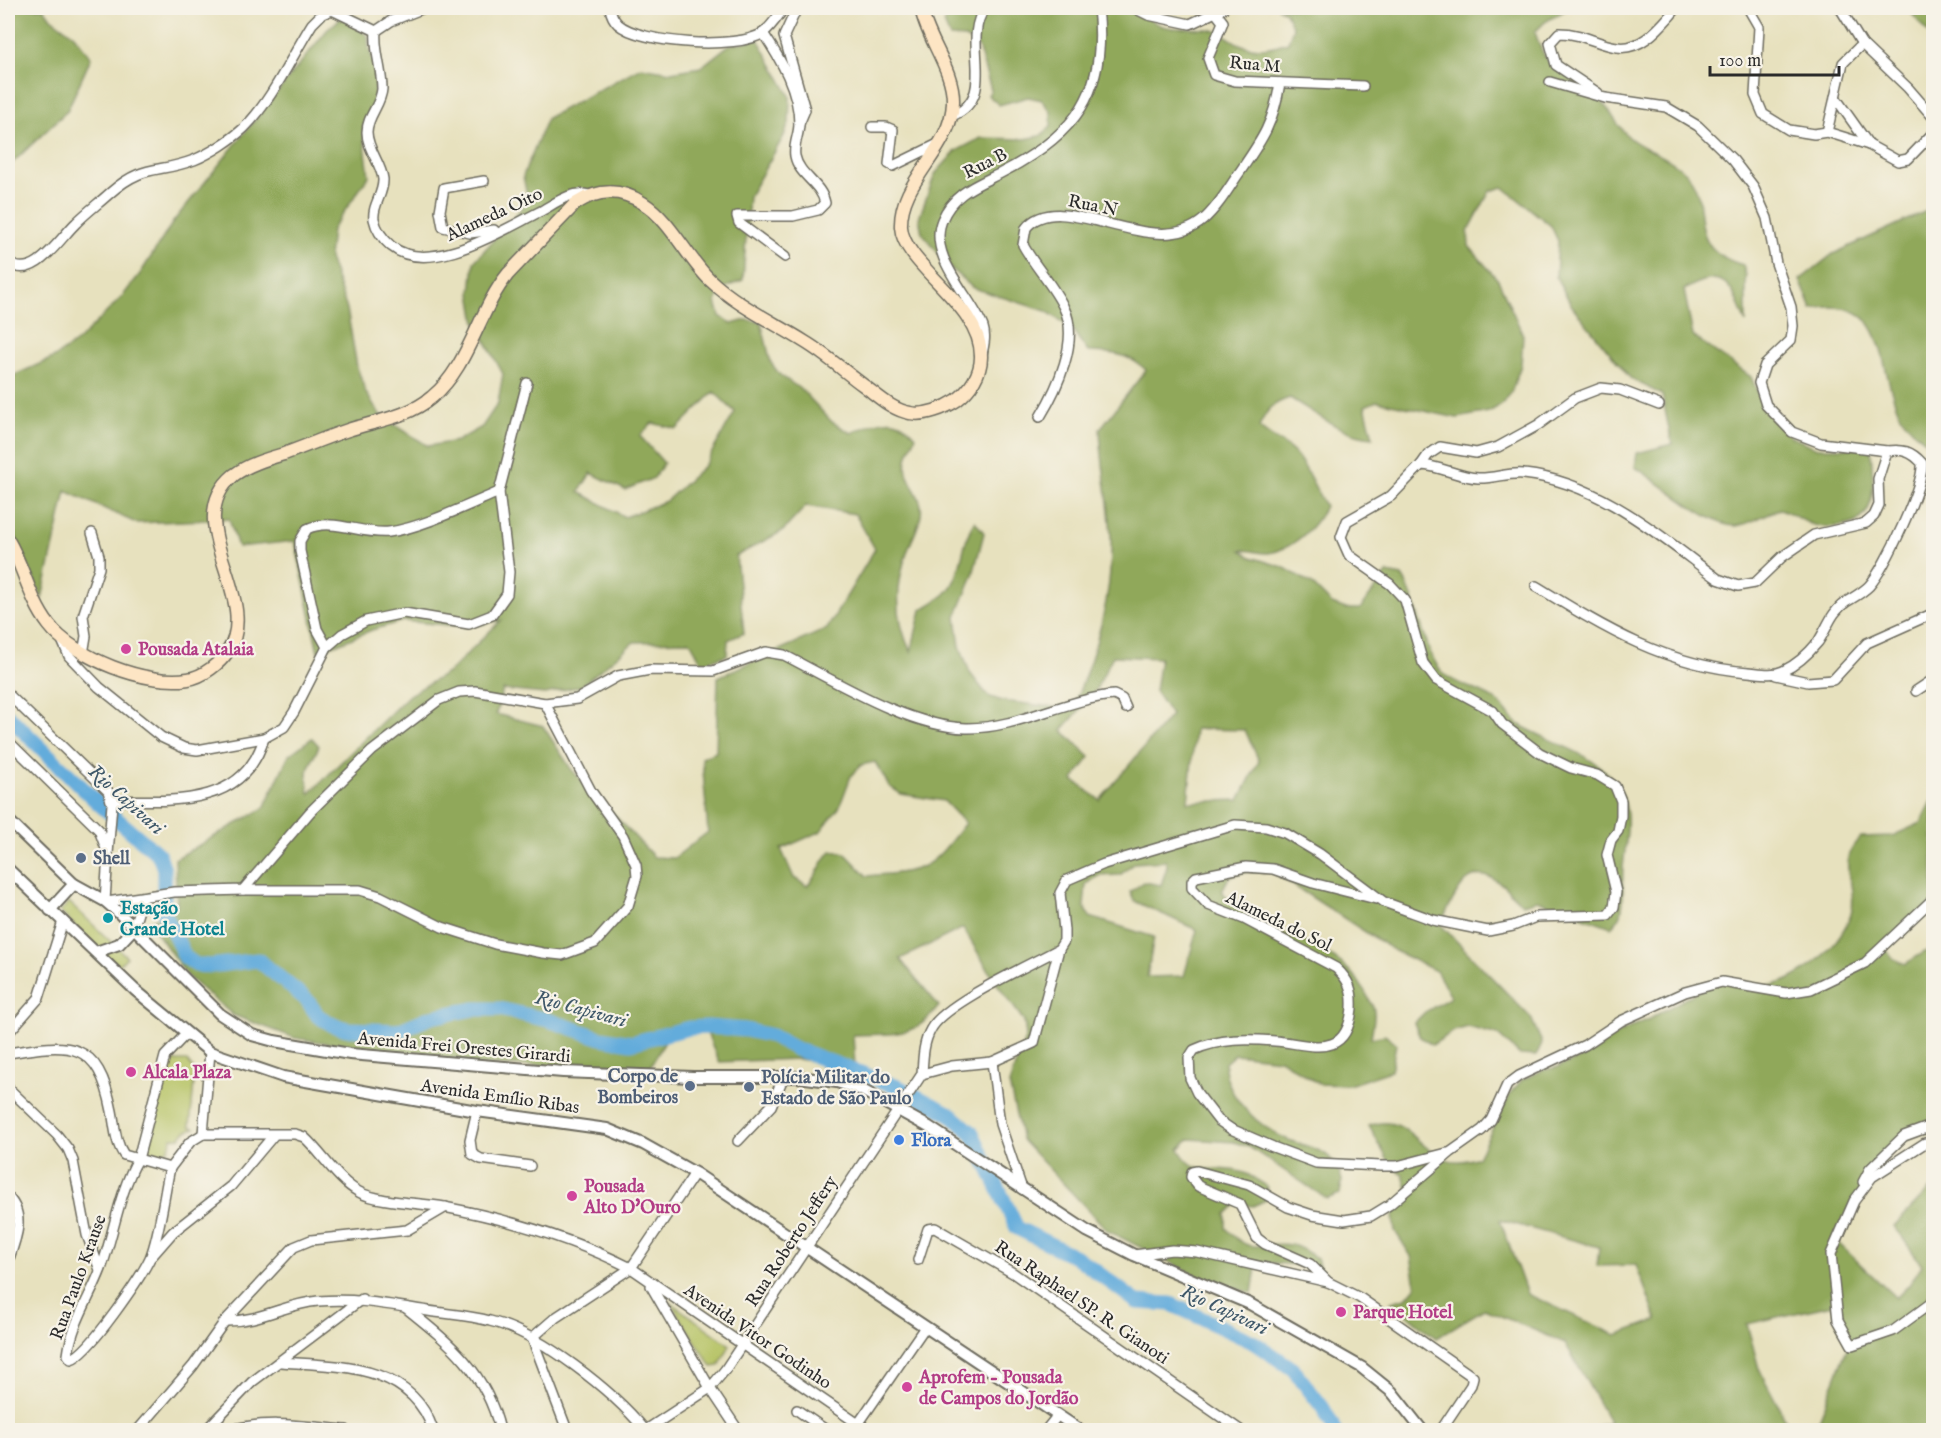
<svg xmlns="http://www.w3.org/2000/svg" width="1941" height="1438" viewBox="0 0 1941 1438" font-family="'IM FELL English',serif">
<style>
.green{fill:#b5c264;stroke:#707648;stroke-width:1.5}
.forest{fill:#90a85a;stroke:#5e6a42;stroke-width:1.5;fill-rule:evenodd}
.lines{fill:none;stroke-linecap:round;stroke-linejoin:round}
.river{stroke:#64acdb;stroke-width:15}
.minor-casing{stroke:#6d6b5e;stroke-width:12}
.tertiary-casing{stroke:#6d6b5e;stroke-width:14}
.secondary-casing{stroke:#6d6b5e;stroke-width:15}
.minor{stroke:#fff;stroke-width:9}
.tertiary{stroke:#fff;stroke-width:10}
.secondary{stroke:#fde5c4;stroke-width:12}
.hotel-dot{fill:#d1479c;stroke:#f7f3e8;stroke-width:2}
.service-dot{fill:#5c6f8a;stroke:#f7f3e8;stroke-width:2}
.culture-dot{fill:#0f9aa8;stroke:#f7f3e8;stroke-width:2}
.shop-dot{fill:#3f7fe0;stroke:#f7f3e8;stroke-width:2}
.labels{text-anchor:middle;stroke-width:4.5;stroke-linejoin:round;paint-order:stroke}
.street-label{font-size:18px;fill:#2b2b2b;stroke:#f7f3e8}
.hotel-label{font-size:18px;font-weight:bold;fill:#b23c85;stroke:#f7f3e8;text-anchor:start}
.service-label{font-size:18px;font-weight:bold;fill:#4e5e75;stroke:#f7f3e8;text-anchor:start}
.culture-label{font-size:18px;font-weight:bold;fill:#0d838f;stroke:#f7f3e8;text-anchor:start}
.shop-label{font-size:18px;font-weight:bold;fill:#366cbe;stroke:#f7f3e8;text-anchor:start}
.water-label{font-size:20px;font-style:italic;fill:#3f5869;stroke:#f7f3e8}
</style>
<rect width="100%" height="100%" fill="#f7f3e8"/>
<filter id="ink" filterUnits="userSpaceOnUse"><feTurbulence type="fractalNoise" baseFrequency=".0167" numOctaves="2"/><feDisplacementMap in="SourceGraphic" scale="12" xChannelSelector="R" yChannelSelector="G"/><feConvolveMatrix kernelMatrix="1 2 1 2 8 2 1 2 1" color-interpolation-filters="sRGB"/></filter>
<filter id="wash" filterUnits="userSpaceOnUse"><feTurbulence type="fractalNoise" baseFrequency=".008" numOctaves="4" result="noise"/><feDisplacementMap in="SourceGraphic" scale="24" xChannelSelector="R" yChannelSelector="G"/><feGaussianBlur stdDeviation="1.35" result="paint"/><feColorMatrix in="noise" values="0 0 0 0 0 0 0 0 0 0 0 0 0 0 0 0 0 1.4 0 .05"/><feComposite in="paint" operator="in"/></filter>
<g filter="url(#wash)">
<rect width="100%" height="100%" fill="#e7e1be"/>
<g class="green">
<path d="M69,902L127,957L117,967L60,912Z"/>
<path d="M170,1061H187L195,1071L190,1126L195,1128L186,1131L179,1138H172L169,1148L159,1156L149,1152V1137Z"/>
<path d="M670,1302L730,1345L719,1366L712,1367Z"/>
</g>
<g class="forest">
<path d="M8,8H44L51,18L74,35L91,58L67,111L8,167Z"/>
<path d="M962,8H1142C1158,38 1186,24 1213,30C1224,33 1232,41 1242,45C1257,51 1273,47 1288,42L1293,28L1286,13L1279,8H1569L1545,22L1535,32C1550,85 1572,68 1602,102C1612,113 1618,128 1630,138C1646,151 1669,156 1685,172C1717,204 1679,246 1743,265L1746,275V323C1731,286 1726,265 1684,290L1693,336L1751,377L1763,404L1791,437L1817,448H1871C1872,479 1882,523 1840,526C1833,526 1824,528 1817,526C1803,523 1794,513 1780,509C1766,513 1750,525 1736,526C1710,527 1660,482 1635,467L1637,453L1672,444L1662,395L1630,378L1572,306L1556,277L1558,241L1551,226L1503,187L1490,191L1468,232L1469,246L1498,280L1523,335L1521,365L1511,393L1501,405L1489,412L1457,418L1377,401L1365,406L1373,437C1342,435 1317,414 1290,398C1273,403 1266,410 1259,427C1271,439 1287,443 1297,456C1308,470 1316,490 1325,506C1316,527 1293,549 1269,553C1260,554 1249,549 1241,550L1251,557L1283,567L1311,583L1332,604L1346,609H1360L1387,573L1402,576C1419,601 1425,659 1445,675C1461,687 1483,690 1498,702C1506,709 1511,720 1520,725C1556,746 1609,756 1624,800C1631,821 1625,846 1623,868C1621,889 1629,912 1611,927L1537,900L1523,904C1512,897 1507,887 1499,882C1464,859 1454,902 1440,924L1531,1018L1542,1043L1536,1056L1520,1055L1498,1035L1468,1027L1454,1031L1432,1045L1420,1037L1414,1023L1425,1012L1451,997L1436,971L1393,950L1273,872H1244L1229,877L1222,891C1254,939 1333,933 1364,990C1367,996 1373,1004 1374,1011C1375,1019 1372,1030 1371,1038L1385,1035L1396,1044L1391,1071L1349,1085L1319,1084L1280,1059L1235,1054L1225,1063C1224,1097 1260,1128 1289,1140C1301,1145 1318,1148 1328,1156C1335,1162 1339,1171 1342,1180L1340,1194L1327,1199L1249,1147L1234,1142L1189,1139L1179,1149C1196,1180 1214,1164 1241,1172C1250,1174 1259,1182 1267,1186L1266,1200L1253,1206L1236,1204L1226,1214V1228C1253,1259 1259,1240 1291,1245C1300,1246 1309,1254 1317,1258L1319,1266L1257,1262L1252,1293L1207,1281L1108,1231L1022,1140L1009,1084L1026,1036L1024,1021L995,981L963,928L900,959L939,1006C914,1040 892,1033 853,1035L855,1067L797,1059L719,1062L707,1033L694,1032L666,1040L650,1067L470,1065L295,1038L233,1015L188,977L149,922L177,907L175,859L264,808L289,755L312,738L319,746L307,772L309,794L409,695L449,672L501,620L469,627L403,621L372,630L318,652L295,541L238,547L229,519L136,523L66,491L42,598L12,528L8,525V378L53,358L78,341L121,298L140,274L173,222L327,30L342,17L368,36L369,48L378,76L373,104L363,128L369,176L332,229L329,258L347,309L357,367L366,393L381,416L428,446L457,441L482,427L498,403L503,374L476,323L471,293L474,262L528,201L523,176L547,118L641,67L671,72L701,67L729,45L758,39L790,96L789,123L784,136L749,196L743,280L722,289L716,302L720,316L732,324L746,320L761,322L771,363L780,375L803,391L832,422L851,433C878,422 894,410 916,436C911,447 904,460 907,472C910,487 924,498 921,515C919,527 912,539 908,550C895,585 894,618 911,652L921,610C929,605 938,600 945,594C964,576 960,542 975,521L984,533L973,575L956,617L960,646L970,673L988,696L1002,701L1062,708L1075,702C1096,650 1113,596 1111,538C1110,502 1101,466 1100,429L1146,370C1128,353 1112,353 1088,352L1071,328L1046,311L973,288L950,268L922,233L919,218L935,174L956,151L981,138L1025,139L1040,136L1051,127V112L1042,100L1028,97L999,105L988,95L991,90L978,46L965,38L950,37L944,23L954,12ZM714,392L735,412L704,466L666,501L625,517L579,492L591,473L625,490L654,478L664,463L640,436L652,423L677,429ZM806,506L855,514L875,549L827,629L718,677L716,752L702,758L708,832L674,858L654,857L571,769L543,726L496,714L503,690L545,694L581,686L634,642L690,641L702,663L727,655L728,640L744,633L736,556L783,531ZM1113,656L1160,658L1155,691L1171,715L1100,800L1073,780L1090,757L1062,730L1093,695ZM1195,729L1245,730L1259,761L1239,800L1188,802ZM875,762L889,786L901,794L944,801L965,823C929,871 926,871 867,876L845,853L831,851C820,863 818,875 807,886L794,878L781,849L820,832L839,808L851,776L861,765ZM1166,861L1167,867L1161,885L1144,882L1130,892L1134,901L1197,930L1184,976L1147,977L1154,937L1090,917L1084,906L1086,885L1098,876L1120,875L1134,863Z"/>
<path d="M1907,8H1933V39Z"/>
<path d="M1933,208V447C1921,438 1908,428 1900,414C1876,367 1892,294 1812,309L1800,280L1833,254Z"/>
<path d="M1933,799V902L1886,949L1892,958L1905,964L1933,947V1137L1924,1132C1876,1147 1859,1202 1838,1243L1896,1298L1909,1285L1922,1265L1894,1226L1930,1189L1933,1194V1430H1811L1819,1420L1847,1348L1832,1305L1747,1324L1759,1369L1791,1430H1584L1610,1423L1565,1343L1484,1309L1436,1338L1391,1302L1406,1298L1416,1286L1411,1256L1395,1231L1393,1216L1407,1189L1403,1175L1391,1166L1369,1126C1417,1107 1423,1179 1478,1157L1512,1091L1522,1080L1543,1070L1558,1067L1586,1056L1598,1049L1607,1038L1649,1019L1723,977C1736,980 1755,987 1768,986C1801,982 1846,941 1852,909C1857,878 1834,862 1861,837L1892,836L1921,823ZM1500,1220L1599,1247L1597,1266L1636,1265L1657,1320L1616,1335L1527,1294Z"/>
</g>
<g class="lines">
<path class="river" d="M8,716L98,803L159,855L164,869V912L185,957L196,965L210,966L258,960L307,1000L318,1016L333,1025L347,1029L398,1031L431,1017L474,1009H499L548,1020L601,1038L631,1043L689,1028L708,1027L746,1030L772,1036L796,1049L898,1087L950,1114L972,1133L1017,1228L1078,1258L1137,1302L1171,1304L1253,1342L1293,1369L1323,1408L1335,1430"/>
</g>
</g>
<g filter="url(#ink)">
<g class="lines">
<defs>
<g id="minor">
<path d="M610,8C611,14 613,19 618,24C640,44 738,50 763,33C771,27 778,16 784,8"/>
<path d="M797,8L784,36L805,110L799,124"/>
<path d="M1134,8L1148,15L1190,24L1224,8"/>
<path d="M1748,8L1759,27L1755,95L1763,114L1789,130L1814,134L1827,132L1869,145L1898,161L1908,159L1934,132"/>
<path d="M1840,8L1862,44L1908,88L1934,118"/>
<path d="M1216,13L1223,22L1208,58L1214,75L1235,81L1363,86"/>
<path d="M376,31C374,51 382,69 382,89C381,105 367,116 367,132C367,149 381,163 383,179C384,194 372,205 374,219C376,229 383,239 391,246C429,277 501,231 539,212C553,205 572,189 589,195"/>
<path d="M376,31L391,21L424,8"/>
<path d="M763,33C781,60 799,90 799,124C799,135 793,145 795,156C799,176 821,183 825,203L818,210L793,216H737L739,223L785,257"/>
<path d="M1550,82L1605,98L1666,107L1698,126L1733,160L1753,186L1767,218L1776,263L1791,307L1793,326L1791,340L1765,365L1759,383L1766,405L1792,432L1821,443L1887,451"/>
<path d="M1598,93L1556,65L1550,43L1559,33C1583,33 1596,44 1617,47C1643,51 1662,24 1677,8"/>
<path d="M1835,97L1869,145"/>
<path d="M952,116C1000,96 960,41 985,8"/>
<path d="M872,127H886L893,130L889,164L893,166L940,143"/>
<path d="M1827,132L1843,63L1862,44"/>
<path d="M484,181L444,188L440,211L443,227L470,233L494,230"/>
<path d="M8,262C33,283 60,238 76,223C87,212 99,203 110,193C144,163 157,174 194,160C211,153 231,140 244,128C271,102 292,56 312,24L322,14L332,10L376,31"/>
<path d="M982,354C984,345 986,336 983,327C971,296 927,256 942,220C953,193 977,185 1001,173C1075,135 1108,93 1098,8"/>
<path d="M1040,417C1057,389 1080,340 1064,308C1054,286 1035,267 1023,245L1026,228C1061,185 1153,263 1203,220C1217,208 1227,191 1237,176C1261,141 1273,126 1280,83"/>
<path d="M1421,465L1428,455L1440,447L1476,453L1498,447L1538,425L1575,398L1601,388L1620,390L1659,405"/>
<path d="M62,640L69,656L99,687L161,737L184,748L197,750L264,738L284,727L294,712L327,647L342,634L366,621L404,613L469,624L492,615L507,594L509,572L499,492L527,383"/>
<path d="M327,647L317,629L300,551V541L307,529C333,517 361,535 389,532C421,528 468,505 499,492"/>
<path d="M83,654L86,636L83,616L99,568V556L92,533"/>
<path d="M1776,675L1808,682L1833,680L1867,643L1934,613"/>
<path d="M1916,691L1934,679"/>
<path d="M8,694L108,791L112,804L108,854"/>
<path d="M8,741L99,830L108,854L105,901"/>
<path d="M111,800C171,801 244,808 264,738"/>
<path d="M8,882L15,876"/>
<path d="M243,890H360L380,896L442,927L495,944L543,953L562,955L595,943L628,906L637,876L636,865L623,836L591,791L545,703"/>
<path d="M1376,899L1313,883L1273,869L1246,867L1196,877L1192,881V888L1208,905L1244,919L1336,968C1349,980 1353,990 1352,1008C1347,1061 1311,1044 1275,1041C1247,1039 1220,1038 1194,1050L1189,1058L1190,1078L1197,1093L1218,1120L1231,1129L1273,1147L1316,1163L1381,1166H1397L1447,1153"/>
<path d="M107,902L174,892L243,890L310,812L372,751L439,700L459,692L475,691L545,703L577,699L618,676L650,670L713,671L766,652L784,655C835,681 909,727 966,728C1017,729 1065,699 1114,695L1122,699L1126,708"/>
<path d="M133,929L143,897"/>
<path d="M8,1033L39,998L63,921"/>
<path d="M8,1053C70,1043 98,1039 112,1111C115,1126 115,1142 124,1155L170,1168L190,1142L203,1134"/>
<path d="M992,1062L1000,1124L1022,1189"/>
<path d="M922,1074C923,1059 923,1043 931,1029C945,1003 1030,965 1059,949L1064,941V930L1060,893L1067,880L1104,864L1235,825L1266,827L1285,833L1320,854L1384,902L1433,920L1488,931L1513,926L1536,917L1608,915L1614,907L1616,892L1607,855L1611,840L1618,831L1621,816V801L1615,786L1597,775L1571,768L1540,753L1502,724L1493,711L1436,680L1423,663L1405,600L1390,584L1349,555L1341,537L1347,521L1391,496L1421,465C1441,466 1458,477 1478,478C1493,479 1509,472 1524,474C1599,482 1660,536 1718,579L1738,586L1755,583L1782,557L1814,535L1866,523L1874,516L1879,505L1878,479L1887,451C1903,449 1911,451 1922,463C1924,486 1885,568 1869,586C1862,593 1854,597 1846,602C1831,612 1828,627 1818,642C1809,653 1796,665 1783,671C1772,676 1760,673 1748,672C1664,665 1606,629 1536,586"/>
<path d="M8,1088L57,1135L68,1149L73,1161L87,1235L100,1270"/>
<path d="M477,1111L470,1140L472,1154L481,1159L530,1166"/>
<path d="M203,1134H295L304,1137C322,1153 337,1180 359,1192C376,1202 422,1203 444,1207C507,1219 574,1239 631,1268L867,1430"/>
<path d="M203,1134L210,1052"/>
<path d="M738,1141L771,1106L784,1076"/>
<path d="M1934,1145L1925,1143L1872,1177L1854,1201L1831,1254L1838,1320L1852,1345L1893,1331L1934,1301"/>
<path d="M170,1168C164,1194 160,1234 150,1258C141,1277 89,1354 71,1359L68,1355C72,1323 90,1298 101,1269C114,1233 119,1192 138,1159L165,1056L186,1034"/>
<path d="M1863,1182L1870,1169L1904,1136L1934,1125"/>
<path d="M8,1197C26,1216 16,1239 8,1261"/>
<path d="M1134,1255L1172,1250L1197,1252L1328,1282"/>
<path d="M152,1256L173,1232L231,1186L273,1136"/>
<path d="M918,1260L928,1229L935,1228L1013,1273L1240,1430"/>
<path d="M651,1286L710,1388L738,1430"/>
<path d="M406,1308C451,1344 486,1372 500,1430"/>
<path d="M225,1321C260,1322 285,1304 318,1301C356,1298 386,1304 422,1310C445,1314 468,1315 490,1321C540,1333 613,1391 645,1430"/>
<path d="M532,1338L555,1318L631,1268L695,1173"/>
<path d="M532,1338L567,1430"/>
<path d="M281,1362C339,1366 411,1364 433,1430"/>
<path d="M797,1410L826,1430"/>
<path d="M138,1430L193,1366L225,1321L294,1247L311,1240L407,1230L446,1207"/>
<path d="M206,1430L252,1382L362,1299"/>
<path d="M231,1430C269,1419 308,1427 346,1430"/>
<path d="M646,1430L710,1388L725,1370L922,1074L952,1066L992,1062L1034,1043L1059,949"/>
<path d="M854,1430L925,1327"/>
<path d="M1046,1430L1058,1415"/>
<path d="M1441,1430L1471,1385L1473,1377L1360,1298L1328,1282L1310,1264L1265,1244L1257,1238L1240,1204L1198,1186L1191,1177L1192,1172L1197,1171L1249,1185L1288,1207L1312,1215L1344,1220L1371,1216L1389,1205L1451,1152L1482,1130L1491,1120L1507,1085L1519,1076L1585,1045L1621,1021L1685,992L1722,982L1786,993L1811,989L1865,963L1934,898"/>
</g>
<g id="tertiary">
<path d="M8,820L74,884L105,901L119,913L220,1014L252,1035L274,1041L350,1054L563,1072L693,1077H798L837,1082L862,1090L929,1127L1087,1231L1134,1255L1250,1304L1361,1367L1392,1392L1422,1430"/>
<path d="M8,869L135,990L210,1052L283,1077L477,1111L607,1129L643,1144L695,1173L1080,1430"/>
<path d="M50,910L74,884"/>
<path d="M96,952L119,944L133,929"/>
</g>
<path id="secondary" d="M8,540C24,567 29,599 49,625C74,658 147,686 188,679C203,677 220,663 228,651C263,598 177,522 234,475C249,464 267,459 284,454C306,446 327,437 348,430C376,421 409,417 432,397C469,367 478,311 508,274L575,204C598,189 620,188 643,203C670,220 686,256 709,279C736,305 773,322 805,342C825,354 844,371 863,385C878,396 892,410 910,413C925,416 945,408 957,400C970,390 981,374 981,357C982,304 904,267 901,227C899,180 952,150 953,102C954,69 927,40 921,8"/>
</defs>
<use href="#minor" class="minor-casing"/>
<use href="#tertiary" class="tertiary-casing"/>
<use href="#secondary" class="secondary-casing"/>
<use href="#minor" class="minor"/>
<use href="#tertiary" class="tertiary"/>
<use href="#secondary" class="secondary"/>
</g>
</g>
<g class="hotel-dot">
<circle cx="126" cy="649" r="6"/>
<circle cx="131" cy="1072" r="6"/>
<circle cx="572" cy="1196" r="6"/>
<circle cx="1341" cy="1312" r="6"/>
<circle cx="907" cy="1387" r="6"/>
</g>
<g class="service-dot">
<circle cx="81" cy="858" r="6"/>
<circle cx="690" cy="1086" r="6"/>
<circle cx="749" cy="1087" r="6"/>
</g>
<circle class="culture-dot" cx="108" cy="918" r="6"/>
<circle class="shop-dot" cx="899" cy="1140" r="6"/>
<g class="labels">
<g class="street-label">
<text transform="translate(1255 64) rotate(5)" y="6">Rua M</text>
<text transform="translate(985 163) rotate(-27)" y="6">Rua B</text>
<text transform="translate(1093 205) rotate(11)" y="6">Rua N</text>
<text transform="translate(494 214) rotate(-25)" y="6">Alameda Oito</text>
<text transform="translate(1279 921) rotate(26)" y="6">Alameda do Sol</text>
<text transform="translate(464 1047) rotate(5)" y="6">Avenida Frei Orestes Girardi</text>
<text transform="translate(500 1096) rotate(8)" y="6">Avenida Emílio Ribas</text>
<text transform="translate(791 1241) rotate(-57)" y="6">Rua Roberto Jeffery</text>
<text transform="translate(78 1277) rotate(-70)" y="6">Rua Paulo Krause</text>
<text transform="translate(1082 1302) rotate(34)" y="6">Rua Raphael SP. R. Gianoti</text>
<text transform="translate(758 1336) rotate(34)" y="6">Avenida Vitor Godinho</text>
</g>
<g class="hotel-label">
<text x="138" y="655">Pousada Atalaia</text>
<text x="143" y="1078">Alcala Plaza</text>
<text x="584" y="1192">Pousada<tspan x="584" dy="21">Alto D'Ouro</tspan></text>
<text x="1353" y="1318">Parque Hotel</text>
<text x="919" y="1383">Aprofem - Pousada<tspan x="919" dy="21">de Campos do Jordão</tspan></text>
</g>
<g class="service-label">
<text x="93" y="864">Shell</text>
<text x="678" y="1082" text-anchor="end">Corpo de<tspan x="678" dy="21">Bombeiros</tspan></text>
<text x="761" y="1083">Polícia Militar do<tspan x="761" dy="21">Estado de São Paulo</tspan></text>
</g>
<g class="culture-label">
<text x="120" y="914">Estação<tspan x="120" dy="21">Grande Hotel</tspan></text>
</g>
<g class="shop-label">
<text x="911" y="1146">Flora</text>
</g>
<g class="water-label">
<text transform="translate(127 799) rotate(42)" y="7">Rio Capivari</text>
<text transform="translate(581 1008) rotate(15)" y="7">Rio Capivari</text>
<text transform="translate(1225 1309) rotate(25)" y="7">Rio Capivari</text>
</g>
</g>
<rect width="1941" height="1438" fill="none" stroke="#f7f3e8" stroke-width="30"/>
<path d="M1710 66v9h129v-9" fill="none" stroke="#2b2b2b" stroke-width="3"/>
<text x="1719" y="66" font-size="18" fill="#2b2b2b" stroke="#f7f3e8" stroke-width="4.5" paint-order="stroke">100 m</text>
</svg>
